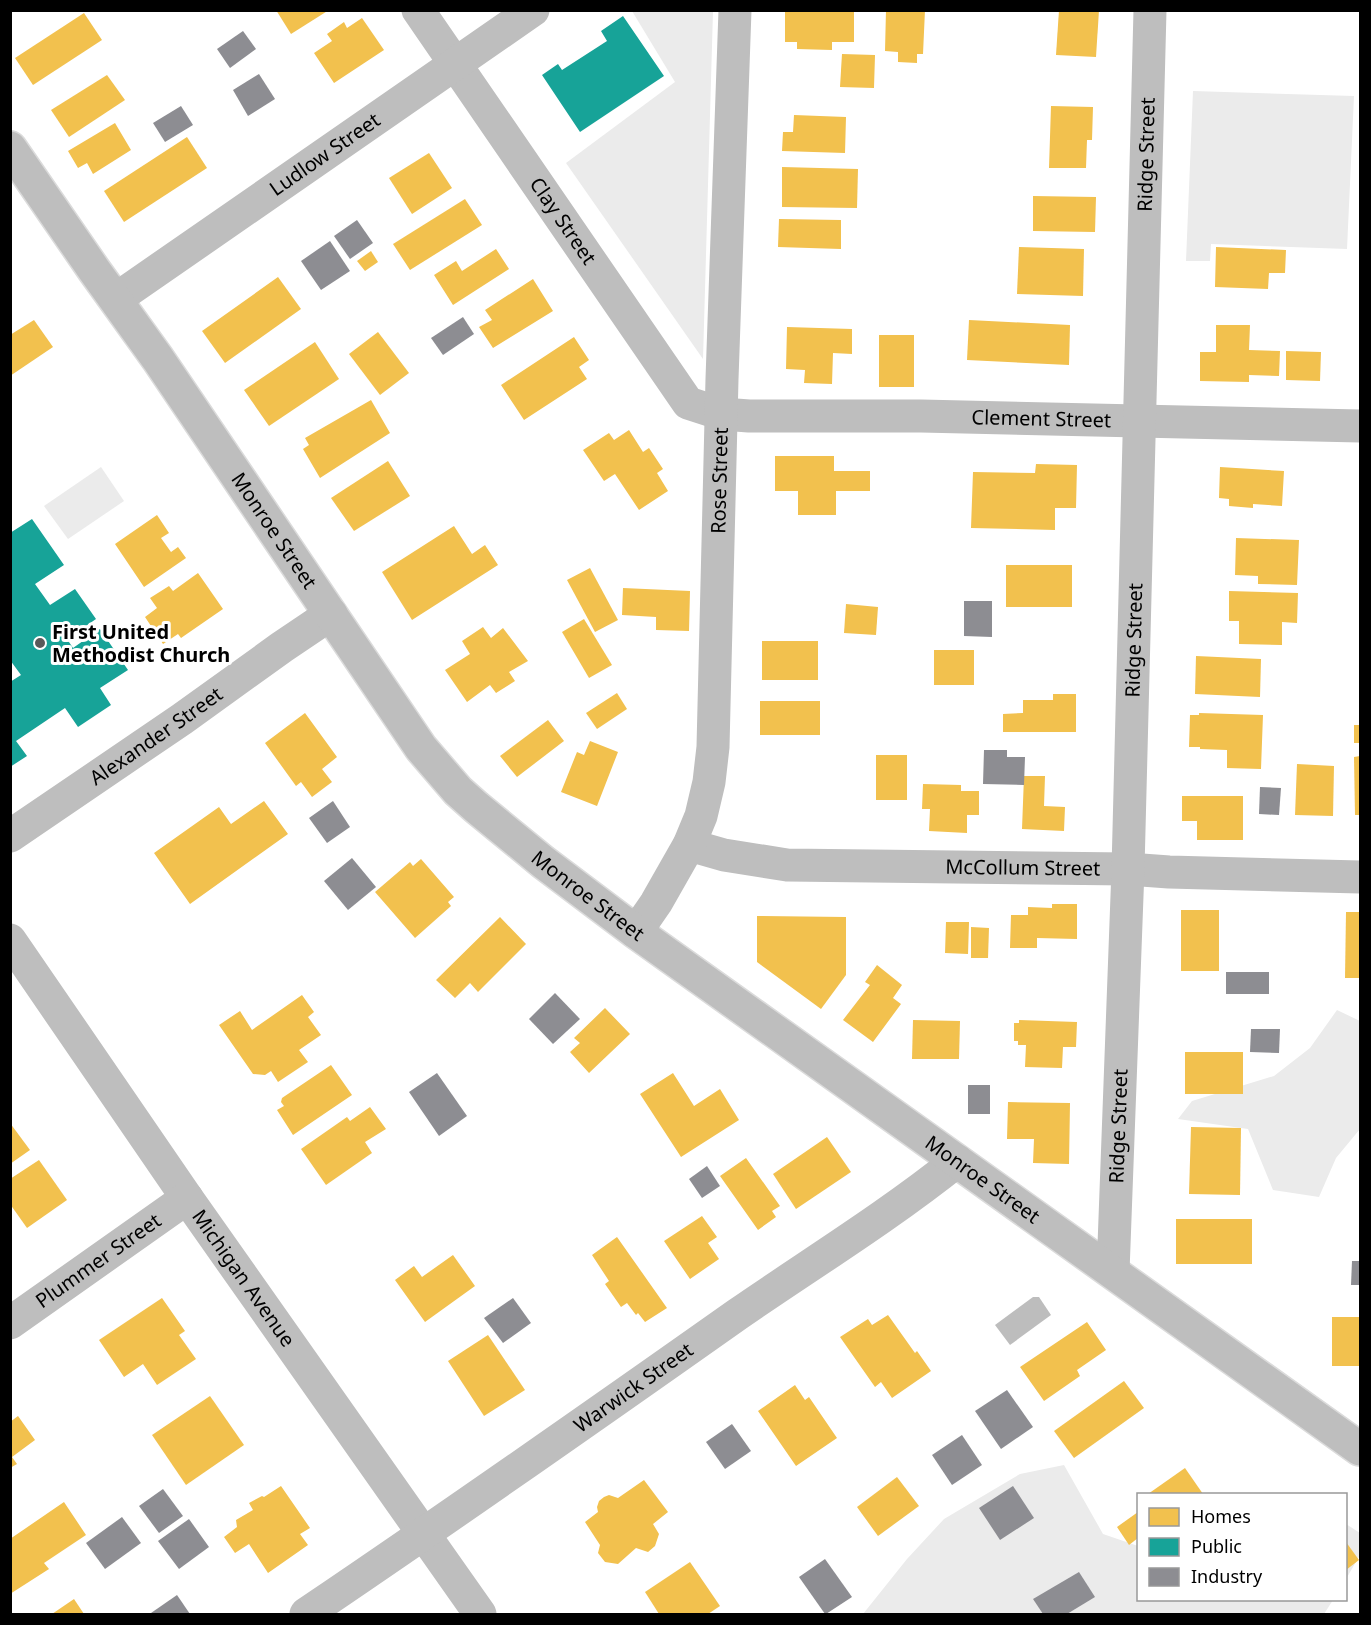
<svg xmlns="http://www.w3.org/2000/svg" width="1371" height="1625" viewBox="0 0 1371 1625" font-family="'Noto Sans',sans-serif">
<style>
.green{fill:#ebebeb}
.water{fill:#bdbdbd}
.homes{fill:#f2c14e}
.public{fill:#17a398}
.industry{fill:#8d8d92}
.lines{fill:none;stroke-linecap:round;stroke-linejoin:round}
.major-casing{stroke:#dbdbdb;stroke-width:36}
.minor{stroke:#bebebe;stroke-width:33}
.major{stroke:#bebebe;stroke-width:33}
.poi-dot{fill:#595959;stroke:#fff;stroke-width:2}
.labels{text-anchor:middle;stroke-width:6;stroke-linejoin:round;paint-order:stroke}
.street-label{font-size:20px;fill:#000;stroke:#fff}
.poi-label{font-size:20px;font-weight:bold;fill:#000;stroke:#fff;text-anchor:start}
</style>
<rect width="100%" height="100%" fill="#fff"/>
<g class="green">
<path d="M632,11H713L703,359L566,163L675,82Z"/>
<path d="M1193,91L1354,96L1347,249L1211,244L1210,261H1186Z"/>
<path d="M101,467L124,501L68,539L44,506Z"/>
<path d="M1337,1010L1360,1021V1129L1336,1158L1319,1197L1273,1190L1248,1129L1178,1119L1192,1101L1274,1076L1310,1048Z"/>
<path d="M1064,1465L1103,1534L1138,1546V1600H1333L1324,1614H863L907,1559L944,1519L1020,1474Z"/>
<path d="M1346,1524L1360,1533V1555L1346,1579Z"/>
</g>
<path class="water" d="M1033,1297H1039L1051,1315L1010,1345L995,1325Z"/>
<g class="homes">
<path d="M276,10H329L291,34Z"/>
<path d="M785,10H854V42H832V50L797,49V42H785Z"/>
<path d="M886,10H925L923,54H917V63L898,62V52L885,51Z"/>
<path d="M1059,10H1099L1096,57L1056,55Z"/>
<path d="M84,13L102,40L33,85L15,58Z"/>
<path d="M362,18L384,50L334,83L314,53L332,41L327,34L344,22L347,28Z"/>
<path d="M842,54L875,55L874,88L840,87Z"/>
<path d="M107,75L125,100L69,137L51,110Z"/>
<path d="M1051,106L1093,107L1092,140H1087L1086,168H1049Z"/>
<path d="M794,115L846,117L845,153L782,151L783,132H793Z"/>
<path d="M115,123L131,150L93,174L87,163L78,168L68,151Z"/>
<path d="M187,137L207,168L124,222L104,191Z"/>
<path d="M429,153L452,188L412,214L389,178Z"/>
<path d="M782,167L858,169L857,208L782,207Z"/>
<path d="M1033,196L1096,197L1095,232L1033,231Z"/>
<path d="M465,199L482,225L410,270L393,244Z"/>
<path d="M779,219L841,220V249L778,247Z"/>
<path d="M1019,247L1084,249L1083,296L1017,294Z"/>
<path d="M1216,247L1286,250L1285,273H1269L1268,289L1215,287Z"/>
<path d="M496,249L509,269L453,305L434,275L456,261L462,271Z"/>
<path d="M371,251L378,262L365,271L357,261Z"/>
<path d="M278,277L301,309L225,363L202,331Z"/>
<path d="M533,279L553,311L493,348L479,327L492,320L485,310Z"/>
<path d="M34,320L53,347L10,376V335Z"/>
<path d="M969,320L1070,325L1069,365L967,360Z"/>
<path d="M1216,325H1250L1249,350L1280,351L1279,376L1249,375V382L1200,381V352H1216Z"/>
<path d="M787,327L852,329V354L833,353L832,384L804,383L805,370L786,369Z"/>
<path d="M378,332L409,373L380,395L349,354Z"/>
<rect x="879" y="335" width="35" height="52"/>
<path d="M574,337L589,360L579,367L587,379L524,420L501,385Z"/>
<path d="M315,342L339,379L269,426L244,390Z"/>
<path d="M1286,351L1321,352L1320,381L1286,380Z"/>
<path d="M371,400L390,433L320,478L303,449L309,445L305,438Z"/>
<path d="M629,430L643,452L649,448L663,469L657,473L668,491L639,510L615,474L604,481L583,450L609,433L614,440Z"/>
<path d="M775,456H834V471H870V491H836V515H798V491H775Z"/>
<path d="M388,461L410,496L354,531L331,498Z"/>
<path d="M1036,464L1077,465L1076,508H1055V530L971,528L973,472L1035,473Z"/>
<path d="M1220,467L1284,471L1282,506L1253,504V508L1229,506V499L1219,498Z"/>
<path d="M157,515L169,533L161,538L171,552L178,547L186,558L144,587L115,544Z"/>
<path d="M454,526L472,554L485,545L498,565L412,620L382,572Z"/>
<path d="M1236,538L1299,540L1297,585L1258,584V576L1235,575Z"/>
<rect x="1006" y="565" width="66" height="42"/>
<path d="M590,568L618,620L595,632L567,580Z"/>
<path d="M198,573L223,609L181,638L178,634L163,644L145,617L157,608L150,598L169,586L173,591Z"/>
<path d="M623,588L690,591L689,631L656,630V617L622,615Z"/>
<path d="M1229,591L1298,593L1297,623L1282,622V645L1239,644V621H1229Z"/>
<path d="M846,604L878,607L876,635L844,633Z"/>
<path d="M584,619L612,665L589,678L562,632Z"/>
<path d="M483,627L491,638L503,628L528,661L509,672L515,681L496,693L490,685L467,702L445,670L470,654L462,641Z"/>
<rect x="762" y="641" width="56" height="39"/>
<rect x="934" y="650" width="40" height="35"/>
<path d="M1196,656L1261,659L1260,697L1195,694Z"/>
<path d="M617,693L627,709L597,729L586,713Z"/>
<path d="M1053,694H1076V732H1003V714L1023,713V700H1053Z"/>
<rect x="760" y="701" width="60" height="34"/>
<path d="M305,713L337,757L322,769L332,782L312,797L301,782L296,786L265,743Z"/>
<path d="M1199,713L1263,715L1261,769L1227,768V750L1200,749V747H1189L1190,715H1199Z"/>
<path d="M548,720L564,741L517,777L500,756Z"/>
<rect x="1354" y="725" width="6" height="18"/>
<path d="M590,741L618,752L597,806L561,792L577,752L584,755Z"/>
<rect x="876" y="755" width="31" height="45"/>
<path d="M1360,756V815H1355L1354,757Z"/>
<path d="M1297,764L1334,766L1333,816L1295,815Z"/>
<path d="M1024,776H1045L1044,806L1065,807L1064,831L1022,829Z"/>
<path d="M923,784L961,785V791H979V815H967V833L929,831L930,809H922Z"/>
<path d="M1182,796H1243V840H1197V821H1182Z"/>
<path d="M264,801L288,834L190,904L154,853L219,807L231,824Z"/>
<path d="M421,859L454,897L448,902L451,906L415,938L375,892L410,862L413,866Z"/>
<path d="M1052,904H1077V939L1037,938V948H1010L1011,915H1028V907L1052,908Z"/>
<rect x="1181" y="910" width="38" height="61"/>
<path d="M1346,912H1360V978H1345Z"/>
<path d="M757,916L846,917V975L821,1009L757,962Z"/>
<path d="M500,917L526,944L478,992L470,983L455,998L436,980Z"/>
<path d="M946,922H969L968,954L945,953Z"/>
<path d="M971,927L989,928L988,958H971Z"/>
<path d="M877,965L902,985L893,998L901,1004L873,1042L843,1020L870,985L865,982Z"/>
<path d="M302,995L314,1012L308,1017L321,1035L299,1050L308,1062L278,1082L271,1071L265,1075L253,1074L219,1025L240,1011L252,1030Z"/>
<path d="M605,1008L630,1034L589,1073L570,1052L580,1043L574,1038Z"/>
<path d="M913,1020L960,1021L959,1059H912Z"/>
<path d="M1019,1020L1077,1022L1076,1047H1063L1062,1068L1025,1067L1026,1045H1018V1041H1014V1023H1019Z"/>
<rect x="1185" y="1052" width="58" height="42"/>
<path d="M331,1065L352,1095L293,1135L277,1110L284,1106L281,1102L282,1098Z"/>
<path d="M673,1073L694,1106L720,1089L739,1120L681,1157L640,1094Z"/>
<path d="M1008,1102L1070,1103L1069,1164L1033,1163L1034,1139H1007Z"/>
<path d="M370,1107L386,1129L365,1142L372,1153L326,1185L301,1149L347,1117L350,1121Z"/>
<path d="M10,1123L30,1150L10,1164Z"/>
<path d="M1191,1127L1241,1128L1240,1195L1189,1194Z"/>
<path d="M827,1137L851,1172L796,1209L773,1174Z"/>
<path d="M746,1158L780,1206L772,1211L776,1217L758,1230L720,1176Z"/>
<path d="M39,1160L67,1200L27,1228L10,1204V1179Z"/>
<path d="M702,1216L717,1237L708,1243L719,1259L690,1279L664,1241Z"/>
<rect x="1176" y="1219" width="76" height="45"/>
<path d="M617,1237L667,1308L645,1322L638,1313L636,1315L627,1303L621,1307L605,1284L609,1281L592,1255Z"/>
<path d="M453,1255L475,1286L425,1322L395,1280L414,1266L422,1277Z"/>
<path d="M162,1298L185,1331L179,1335L196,1359L157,1385L143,1364L124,1377L99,1340Z"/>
<path d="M888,1315L915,1353L917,1351L931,1371L892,1398L881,1382L875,1387L840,1337L868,1319L872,1325Z"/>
<rect x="1332" y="1317" width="28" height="49"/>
<path d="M1087,1322L1106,1350L1077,1370L1080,1376L1044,1401L1020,1367Z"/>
<path d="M488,1335L525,1390L484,1416L448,1361Z"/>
<path d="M1124,1381L1144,1408L1074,1458L1054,1431Z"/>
<path d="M795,1385L805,1400L809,1397L837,1438L796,1466L758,1411Z"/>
<path d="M210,1396L244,1445L186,1485L152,1435Z"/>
<path d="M18,1416L35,1440L12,1457L17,1464L10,1468V1422Z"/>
<path d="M1185,1468L1203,1494H1148Z"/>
<path d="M897,1477L919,1506L878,1536L857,1507Z"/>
<path d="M644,1480L668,1512L653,1524L659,1534L655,1546L648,1552L636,1548L618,1564L605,1562L598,1553L600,1545L585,1522L598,1512L597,1507L599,1501L604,1497L609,1495L618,1498Z"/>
<path d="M281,1486L310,1528L300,1534L308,1545L268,1573L249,1544L235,1553L224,1537L237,1527L236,1520L253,1510L249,1503L262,1496L264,1497Z"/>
<path d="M64,1502L86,1535L44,1563L49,1569L10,1594V1539Z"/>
<path d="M1138,1512V1538L1129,1545L1117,1527Z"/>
<path d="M1346,1542L1359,1560L1346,1570Z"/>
<path d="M690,1562L720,1606L708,1614H659L645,1592Z"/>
<path d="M74,1599L84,1614H52Z"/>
</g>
<g class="public">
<path d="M623,16L664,76L580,132L542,75L558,64L562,70L607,41L601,31Z"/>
<path d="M32,519L64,565L35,584L50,605L75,589L96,619L67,639L73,648L100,629L128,670L100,688L111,705L78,727L65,708L16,741L27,756L10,767V682L21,675L10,660V533Z"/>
</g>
<g class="industry">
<path d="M243,31L256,49L230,68L217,49Z"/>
<path d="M259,74L275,99L248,116L233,90Z"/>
<path d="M181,106L193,125L165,142L153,123Z"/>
<path d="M357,220L373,243L350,259L334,236Z"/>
<path d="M330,241L350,271L321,290L301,261Z"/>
<path d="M463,317L474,334L443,355L431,338Z"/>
<path d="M964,601H992V637L964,636Z"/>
<path d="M984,750H1007V757H1025L1024,785L983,784Z"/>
<path d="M1260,787L1281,788L1279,815L1259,814Z"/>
<path d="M333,801L350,827L327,843L309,818Z"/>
<path d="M352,858L376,887L348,910L324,881Z"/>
<rect x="1226" y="972" width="43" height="22"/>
<path d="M555,993L580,1019L553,1044L529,1019Z"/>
<path d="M1251,1029H1280L1279,1053L1250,1052Z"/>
<path d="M437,1073L467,1116L439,1136L409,1092Z"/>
<rect x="968" y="1085" width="22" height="29"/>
<path d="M707,1166L720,1186L702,1198L689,1179Z"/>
<path d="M1352,1261H1360V1285H1351Z"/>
<path d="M513,1298L531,1323L503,1343L484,1318Z"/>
<path d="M1007,1390L1033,1427L1001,1449L975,1411Z"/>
<path d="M732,1424L751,1451L725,1469L706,1442Z"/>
<path d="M962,1435L982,1465L952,1485L932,1455Z"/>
<path d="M1013,1486L1034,1518L1000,1540L979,1508Z"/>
<path d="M163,1489L183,1516L159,1533L139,1506Z"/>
<path d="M122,1517L141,1543L105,1569L86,1543Z"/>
<path d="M189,1519L209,1547L179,1569L158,1541Z"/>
<path d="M825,1559L852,1597L826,1614H825L799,1577Z"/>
<path d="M1079,1572L1095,1597L1067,1614H1043L1033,1599Z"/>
<path d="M177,1595L190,1614H152L151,1613Z"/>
</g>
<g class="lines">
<defs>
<g id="major">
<path id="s10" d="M10,148L94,270L158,359L421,748L458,791L476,807L543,862L636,932L1360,1449"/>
</g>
</defs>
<use href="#major" class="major-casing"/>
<g class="minor">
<path id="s1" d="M418,10L688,403L722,414L749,416H921L1360,426"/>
<path id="s2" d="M116,299L533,10"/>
<path id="s3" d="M10,836L182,719L282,647L331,614"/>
<path id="s4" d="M689,845L724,855L787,865L1128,869L1169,872L1360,877"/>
<path id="s5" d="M636,932L656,903L689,845L701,816L709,782L713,747L722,379L735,10"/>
<path id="s6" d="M10,940L187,1198L480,1614"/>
<path id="s7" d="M1113,1272L1128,869L1150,10"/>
<path id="s8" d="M10,1323L187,1198"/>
<path id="s9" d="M306,1614C451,1516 595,1415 738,1314C812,1263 887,1217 957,1161"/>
</g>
<use href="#major" class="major"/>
</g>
<circle class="poi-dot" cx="40" cy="643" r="6"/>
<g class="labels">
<g class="street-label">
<text dy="7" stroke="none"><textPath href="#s2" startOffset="254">Ludlow Street</textPath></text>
<text dy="7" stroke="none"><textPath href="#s7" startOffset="1118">Ridge Street</textPath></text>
<text dy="7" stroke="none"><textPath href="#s1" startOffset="256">Clay Street</textPath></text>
<text dy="7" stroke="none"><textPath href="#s1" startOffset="832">Clement Street</textPath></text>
<text dy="7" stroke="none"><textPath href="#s5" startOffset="470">Rose Street</textPath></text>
<text dy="7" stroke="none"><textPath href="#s10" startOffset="465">Monroe Street</textPath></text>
<text dy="7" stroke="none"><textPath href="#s7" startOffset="632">Ridge Street</textPath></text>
<text dy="7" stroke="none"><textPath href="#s3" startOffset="177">Alexander Street</textPath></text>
<text dy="7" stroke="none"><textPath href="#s4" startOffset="336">McCollum Street</textPath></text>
<text dy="7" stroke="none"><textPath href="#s10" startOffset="951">Monroe Street</textPath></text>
<text dy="7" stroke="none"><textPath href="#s7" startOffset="146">Ridge Street</textPath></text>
<text dy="7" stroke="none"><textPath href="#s10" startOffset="1437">Monroe Street</textPath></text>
<text dy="7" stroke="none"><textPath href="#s8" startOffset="108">Plummer Street</textPath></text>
<text dy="7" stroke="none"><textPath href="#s6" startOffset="411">Michigan Avenue</textPath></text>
<text dy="7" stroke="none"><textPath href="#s9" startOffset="398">Warwick Street</textPath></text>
</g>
<g class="poi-label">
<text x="52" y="639">First United<tspan x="52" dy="23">Methodist Church</tspan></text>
</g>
</g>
<rect width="1371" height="1625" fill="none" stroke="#000000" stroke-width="24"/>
<rect x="1137" y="1493" width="210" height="108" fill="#ffffff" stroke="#999999" stroke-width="1.5"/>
<rect x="1149" y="1508" width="30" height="18" fill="#f2c14e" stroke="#999999" stroke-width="1.5"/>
<text x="1191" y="1523" font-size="18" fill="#000000">Homes</text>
<rect x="1149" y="1538" width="30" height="18" fill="#17a398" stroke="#999999" stroke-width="1.5"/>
<text x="1191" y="1553" font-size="18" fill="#000000">Public</text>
<rect x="1149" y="1568" width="30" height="18" fill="#8d8d92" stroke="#999999" stroke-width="1.5"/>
<text x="1191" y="1583" font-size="18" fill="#000000">Industry</text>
</svg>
